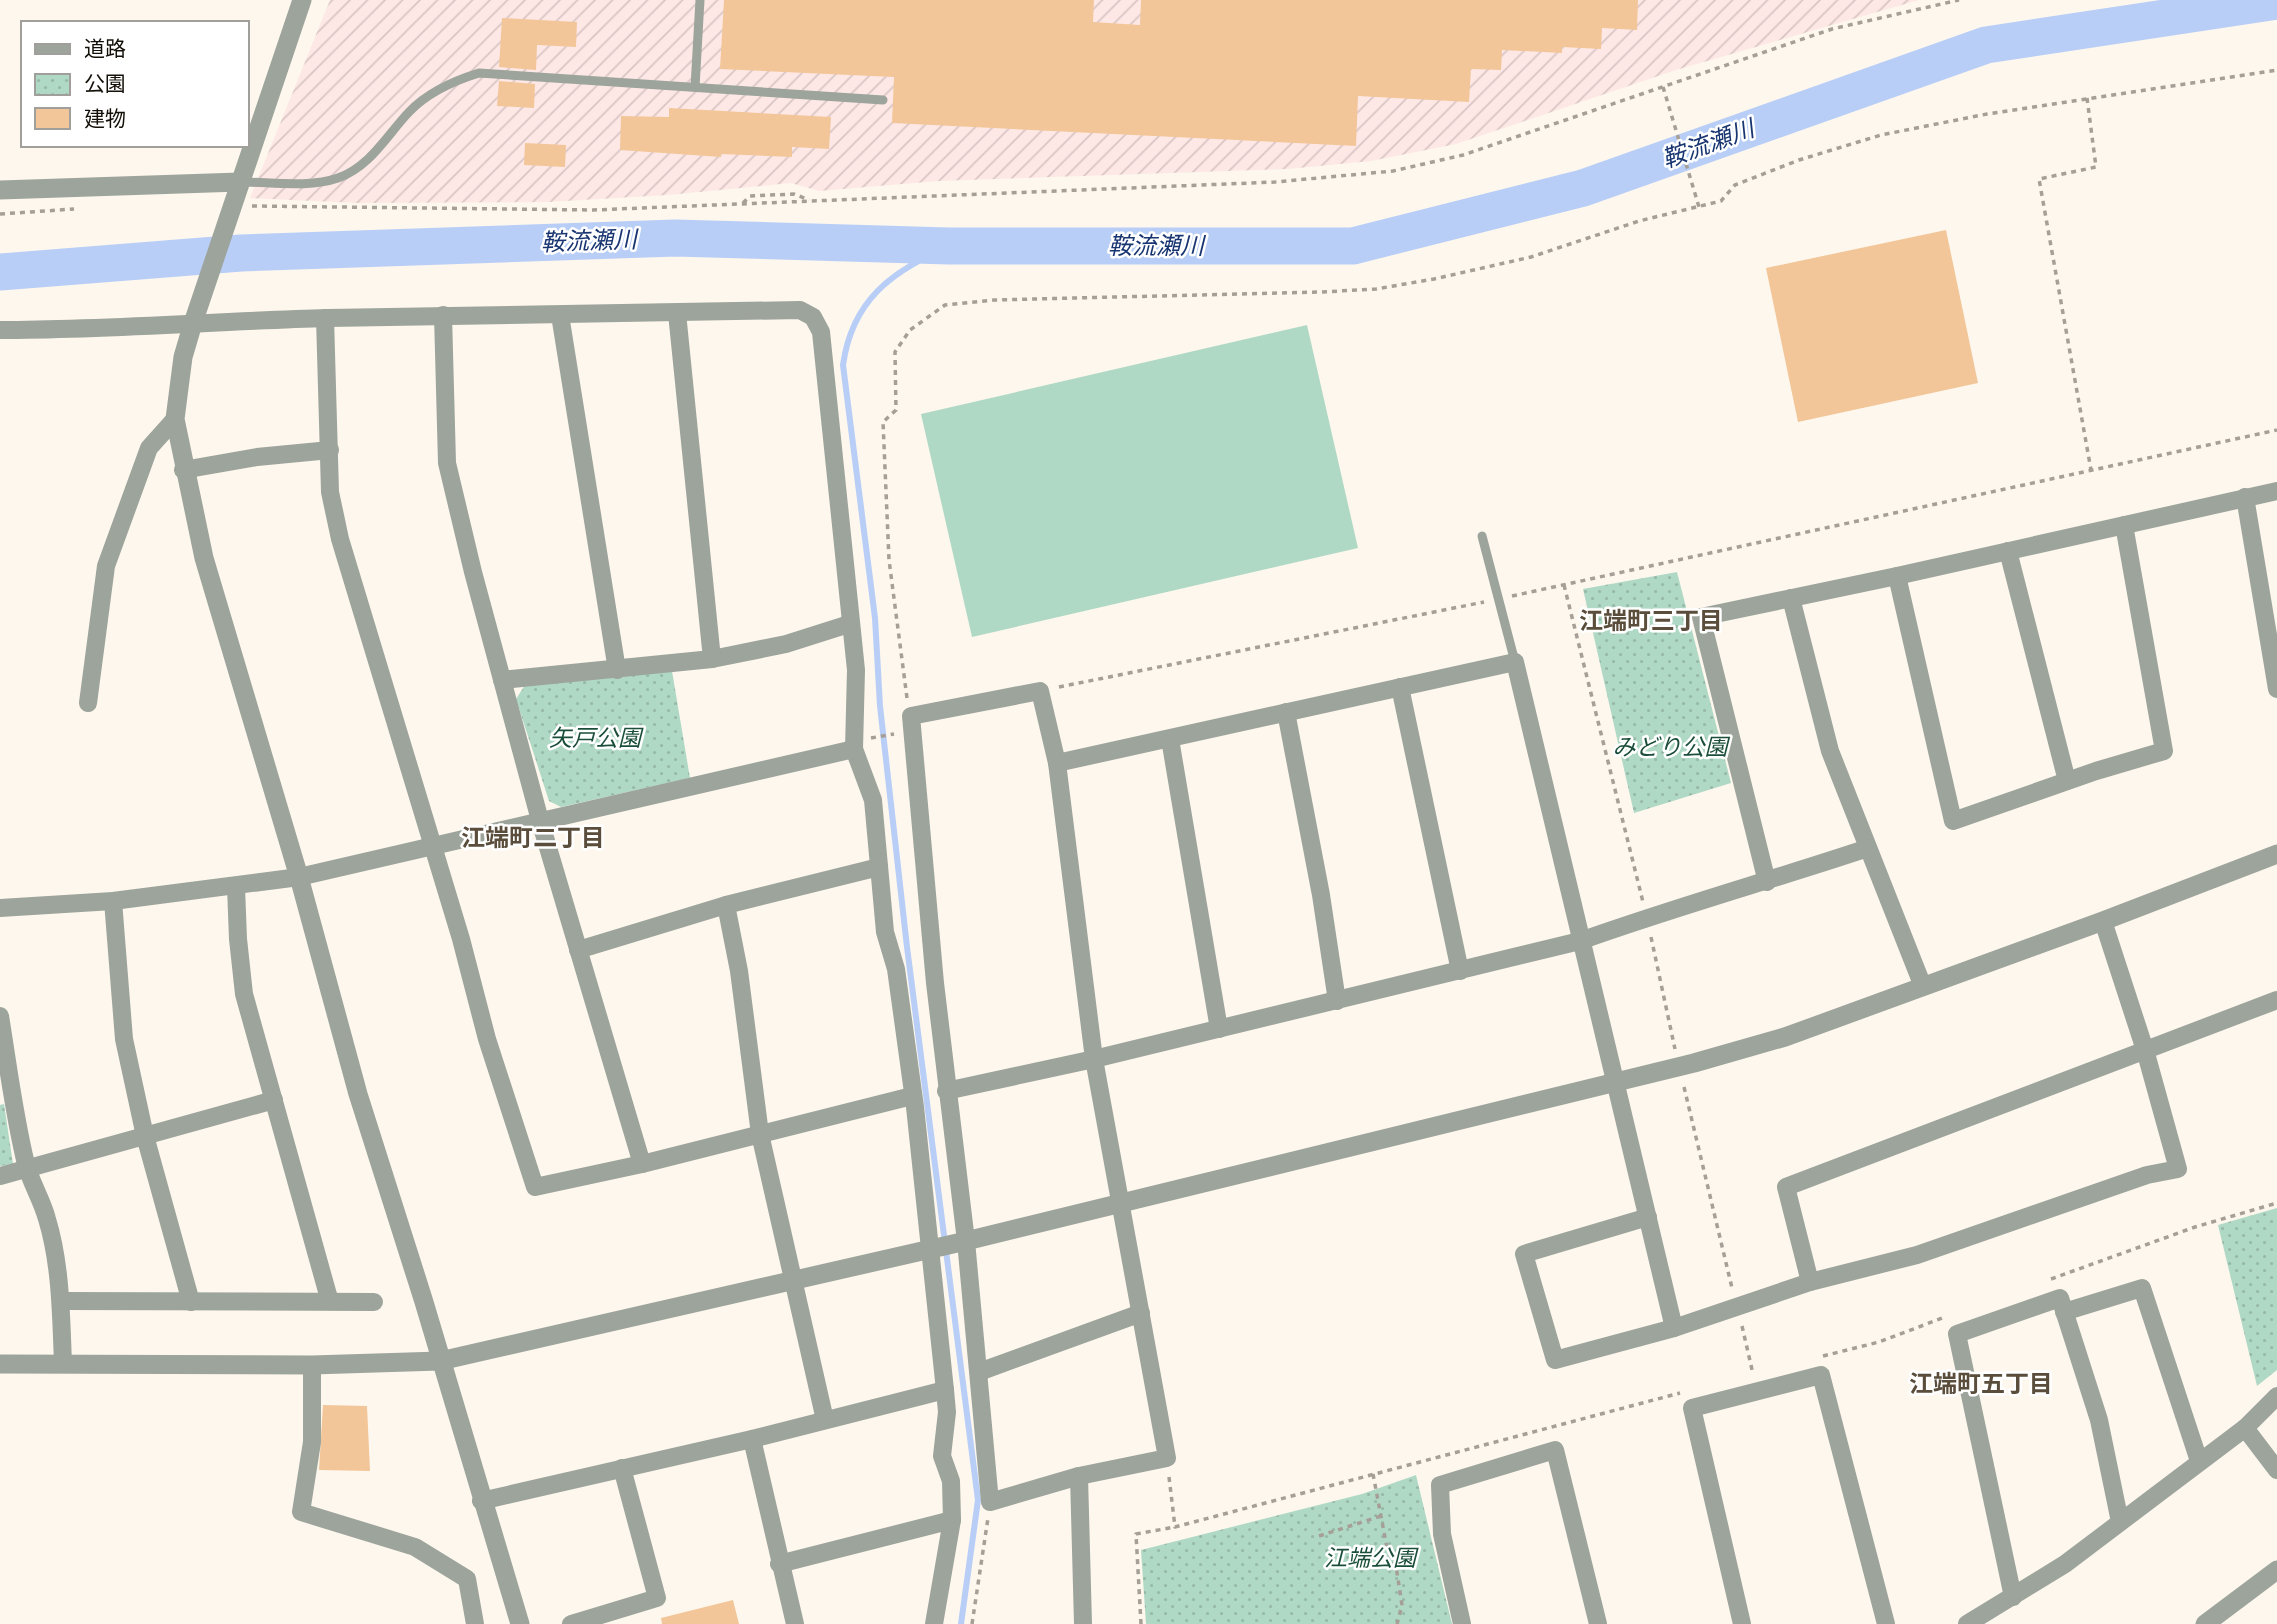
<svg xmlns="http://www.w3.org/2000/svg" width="2277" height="1624" viewBox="0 0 2277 1624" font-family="'Roboto Serif','Noto Sans JP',serif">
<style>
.industrial{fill:url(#industrial-furrows)}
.grass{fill:#b0d9c5}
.park{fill:url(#park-dots)}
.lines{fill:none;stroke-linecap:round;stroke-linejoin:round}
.stream{stroke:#b8cef7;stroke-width:6}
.river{stroke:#b8cef7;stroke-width:37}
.building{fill:#f3c699}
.path{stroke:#a59f97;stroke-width:3.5;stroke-dasharray:5 5;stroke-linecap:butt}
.service{stroke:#9da49b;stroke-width:9}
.minor{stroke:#9da49b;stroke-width:18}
.tertiary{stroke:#9da49b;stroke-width:19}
.labels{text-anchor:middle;stroke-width:5;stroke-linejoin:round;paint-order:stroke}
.park-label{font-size:23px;font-style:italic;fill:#1a4e3a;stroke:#fff}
.water-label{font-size:24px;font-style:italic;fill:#193571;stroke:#fff}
.neighbourhood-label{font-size:24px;font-weight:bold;fill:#5a4d3b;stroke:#fff}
</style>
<defs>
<pattern id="industrial-furrows" width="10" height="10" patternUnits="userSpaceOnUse" patternTransform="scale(1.75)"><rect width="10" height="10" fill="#fee8e6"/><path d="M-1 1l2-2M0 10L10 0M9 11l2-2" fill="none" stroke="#d9c6c4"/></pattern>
<pattern id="park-dots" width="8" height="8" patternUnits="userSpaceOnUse" patternTransform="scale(1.75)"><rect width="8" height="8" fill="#b0d9c5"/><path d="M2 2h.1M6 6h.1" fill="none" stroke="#96b9a8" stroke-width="1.8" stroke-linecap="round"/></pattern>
</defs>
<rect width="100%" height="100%" fill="#fdf7ee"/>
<path class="industrial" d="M330,0H1919L1676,70L1456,144L1371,161L1288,169L938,181L819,191L791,183L668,195L548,202L358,203L250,198Z"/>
<path class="grass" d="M1307,325L1358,548L972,637L921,414Z"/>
<g class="park">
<path d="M1677,572L1731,783L1634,813L1583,589Z"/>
<path d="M672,671L690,778L561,807L549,801L516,699L525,685Z"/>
<path d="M4,1104L13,1164L0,1166V1105Z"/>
<path d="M2277,1208V1370L2257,1386L2218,1225Z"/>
<path d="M1416,1475L1452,1624H1146L1141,1550L1362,1494Z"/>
</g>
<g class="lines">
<path class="stream" d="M949,246C892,271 852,300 843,365L875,618L880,706L907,947L978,1500L961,1624"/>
<path class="river" d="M0,272L241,253L675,238L949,246H1353L1583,188L1986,45L2277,1"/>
</g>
<g class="building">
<path d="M724,0H1094L1093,22L1140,25L1141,0H1638L1637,30L1602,28L1601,49L1562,47V53L1502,50L1501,70L1471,69L1469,102L1358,96L1356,146L892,123L894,77L720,69Z"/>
<path d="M502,18L577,22L576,47L537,45L536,70L499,67Z"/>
<path d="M499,81L535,84L534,108L497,106Z"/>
<path d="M669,108L831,117L829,149L792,147V157L721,154V157L620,150L621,116L669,117Z"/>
<path d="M525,143L566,145L565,167L524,165Z"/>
<path d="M1946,230L1978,383L1798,422L1766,268Z"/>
<path d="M323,1405L367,1406L370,1471L319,1470Z"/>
<path d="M733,1600L739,1624H662L661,1618Z"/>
</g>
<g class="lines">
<g class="path">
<path d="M1663,87L1699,207"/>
<path d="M2087,98L2096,167L2039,179L2091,470"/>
<path d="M743,203L750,196L794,194L809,200"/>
<path d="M252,206L593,210L1275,182L1393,171L1463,155L1832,29L1959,0"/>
<path d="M0,214L74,209"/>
<path d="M1564,585L1643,902"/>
<path d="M1512,596L2277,430"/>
<path d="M1059,687L1484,602"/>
<path d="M907,698L889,560L883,422L896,410L895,352L910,330L945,305L994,300L1321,292L1376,289L1434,279L1531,257L1639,221L1721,201L1735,185L1799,160L1881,135L1987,114L2277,70"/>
<path d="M871,738L894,734"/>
<path d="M1651,937L1675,1049"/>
<path d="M1684,1087L1732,1288"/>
<path d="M2051,1279L2195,1227L2277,1203"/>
<path d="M1742,1326L1753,1374"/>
<path d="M1823,1356L1879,1342L1945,1317"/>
<path d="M1373,1474L1387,1548L1396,1566L1402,1605L1397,1624"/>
<path d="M1169,1477L1175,1527L1680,1393"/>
<path d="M1319,1536L1381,1516"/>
<path d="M972,1624L988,1518"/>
<path d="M1141,1624L1136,1534L1175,1527"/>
</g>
<g class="service">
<path d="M695,87L700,0"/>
<path d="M240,182C271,182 309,188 338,178C370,167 387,135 409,112C428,92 453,81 479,73L883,100"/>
<path d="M1482,536L1515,662"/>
</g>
<g class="minor">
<path d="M443,315L447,463L473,572L541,824L642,1164"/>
<path d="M560,315L617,670"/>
<path d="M325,318L330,492L340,539L461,939L487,1039L535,1187L642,1164L912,1096"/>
<path d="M0,330C110,330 219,321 328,318C485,314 643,314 800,310L813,317L821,332L856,670L854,749L873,800L885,932L896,969L915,1107L945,1390L947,1412L942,1456L951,1481L952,1520L934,1624"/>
<path d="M183,470L257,457L330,450"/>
<path d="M2245,497L2277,689"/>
<path d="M2008,551L2067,781"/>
<path d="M1897,576L1953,821L2096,771L2164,751L2124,525"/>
<path d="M1791,598L1830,751L1922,984"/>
<path d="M712,659L786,644L849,624"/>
<path d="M502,680L712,659L677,313"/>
<path d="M1400,687L1460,971"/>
<path d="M1040,691L1057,763L1094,1059L1167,1458L1079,1476L990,1502L966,1241L935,983L911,716Z"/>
<path d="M88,703L106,566L149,448L175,419"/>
<path d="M1286,712L1321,895L1337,1001"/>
<path d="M1170,739L1219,1029"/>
<path d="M1057,763L1515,662L1674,1328"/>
<path d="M1767,882L1701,617L1897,576L2277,491"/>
<path d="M113,901L124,1039L145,1136L191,1302"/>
<path d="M726,905L879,867"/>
<path d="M0,908L113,901L299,877L854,749"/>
<path d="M578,950L726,905L739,971L760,1134L825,1420"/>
<path d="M0,1016C8,1065 14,1115 26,1164C31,1183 42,1200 47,1219C61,1265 61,1316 63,1363"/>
<path d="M946,1091L1094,1059L1580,941C1675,907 1772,880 1868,848"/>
<path d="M0,1176L274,1100"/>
<path d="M1648,1217L1524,1254L1555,1360L1674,1328L1810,1282L1917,1255L2147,1175L2178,1169L2145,1050L2103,921"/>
<path d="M1810,1282L1786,1187L2277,1000"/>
<path d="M61,1301L374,1302H330L244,994L238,939L236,887"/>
<path d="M2064,1312L2142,1288L2199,1461"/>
<path d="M312,1365V1442L301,1512L415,1547L467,1579L475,1624"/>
<path d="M979,1372L1141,1313"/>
<path d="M2245,1428L2277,1470"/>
<path d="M752,1439L795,1624"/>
<path d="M1079,1476L1083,1624"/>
<path d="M481,1501L752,1439L945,1390"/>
<path d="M779,1564L952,1520"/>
<path d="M2013,1597L1957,1334L2060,1298L2099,1420L2120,1522"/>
<path d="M571,1624L657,1598L622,1468"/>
<path d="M1462,1624L1442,1534L1440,1485L1555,1450L1598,1624"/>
<path d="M1742,1624L1692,1408L1821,1375L1886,1624"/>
<path d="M1967,1624L2065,1564L2245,1428L2277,1396"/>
</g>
<g class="tertiary">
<path d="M302,0L193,323L183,357L175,419L204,558L299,877L358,1094L424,1302L520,1624"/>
<path d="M0,190L240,182"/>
<path d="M0,1364L312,1365L440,1361L966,1241L1694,1063L1785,1037L2103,921L2277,854"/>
<path d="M2205,1624L2277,1570"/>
</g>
</g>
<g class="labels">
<g class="park-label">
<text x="595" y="746">矢戸公園</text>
<text x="1670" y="755">みどり公園</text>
<text x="1370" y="1566">江端公園</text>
</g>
<g class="water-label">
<text transform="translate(1708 144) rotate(-20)" y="8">鞍流瀬川</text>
<text transform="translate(589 241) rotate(-2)" y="8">鞍流瀬川</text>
<text x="1156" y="254">鞍流瀬川</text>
</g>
<g class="neighbourhood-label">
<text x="1651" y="629">江端町三丁目</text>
<text x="533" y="846">江端町二丁目</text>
<text x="1981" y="1392">江端町五丁目</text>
</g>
</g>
<rect x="21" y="21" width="228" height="126" fill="#ffffff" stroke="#a19f9c" stroke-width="2"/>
<rect x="35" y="44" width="35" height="10" fill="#9da49b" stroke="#a19f9c" stroke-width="2"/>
<text x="84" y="56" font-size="21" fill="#140f08">道路</text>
<rect x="35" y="74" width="35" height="21" fill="url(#park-dots)" stroke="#a19f9c" stroke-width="2"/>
<text x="84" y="91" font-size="21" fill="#140f08">公園</text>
<rect x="35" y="108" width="35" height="21" fill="#f3c699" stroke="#a19f9c" stroke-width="2"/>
<text x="84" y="126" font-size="21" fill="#140f08">建物</text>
</svg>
